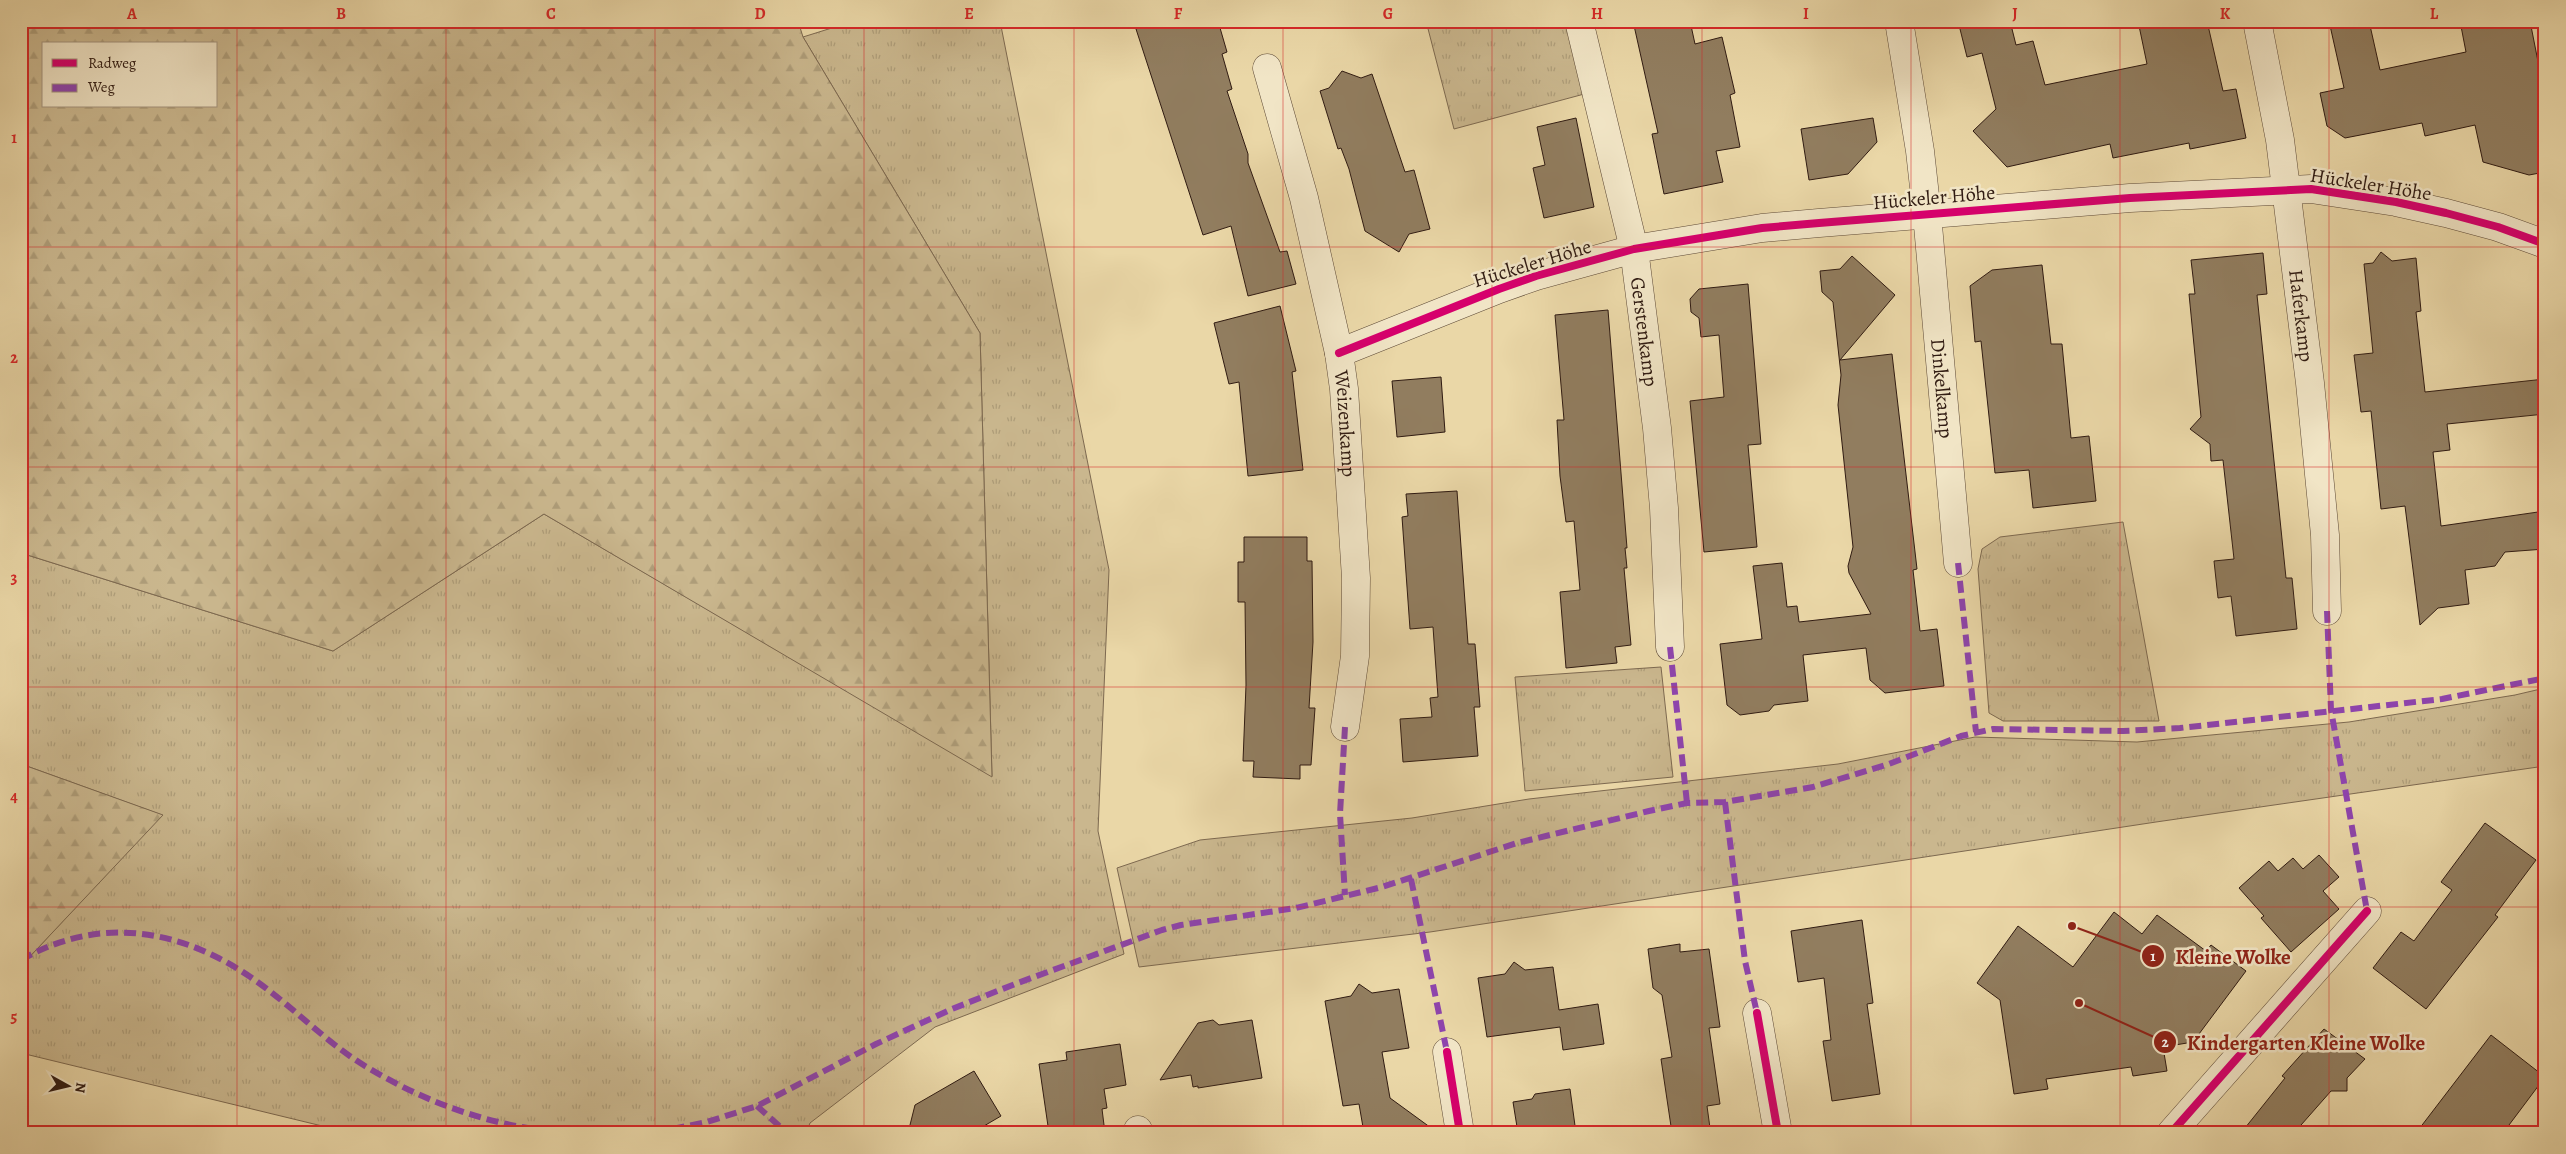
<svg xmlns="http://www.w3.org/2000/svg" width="2566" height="1154" viewBox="0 0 2566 1154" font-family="Alegreya,serif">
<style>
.grass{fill:url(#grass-tufts);stroke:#7d6950}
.forest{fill:url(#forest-firs);stroke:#7d6950;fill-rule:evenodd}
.building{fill:#917d5f;stroke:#301b12}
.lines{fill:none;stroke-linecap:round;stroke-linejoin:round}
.minor-casing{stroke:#5e4a37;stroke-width:29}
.minor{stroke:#f1e5c6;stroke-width:28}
.quiet{stroke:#8e44ad;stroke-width:6;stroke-dasharray:12 6;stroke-linecap:butt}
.cycleway-casing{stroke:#f1e5c6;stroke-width:11}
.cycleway{stroke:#d6006c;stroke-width:8}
.grid{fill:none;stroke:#d62828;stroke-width:1;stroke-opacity:0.55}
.labels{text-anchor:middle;stroke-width:5;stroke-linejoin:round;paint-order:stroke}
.street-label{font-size:20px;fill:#301b12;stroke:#f1e5c6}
.leader{fill:none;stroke:#8f2418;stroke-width:2}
.callout-dot{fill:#8f2418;stroke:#f1e5c6;stroke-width:2}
.mark-label{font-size:15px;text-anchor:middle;font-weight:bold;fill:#fff}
.callout-label{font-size:21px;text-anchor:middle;font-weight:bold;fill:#8f2418;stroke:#f1e5c6;stroke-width:5;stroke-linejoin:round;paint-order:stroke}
.neatline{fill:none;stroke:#d62828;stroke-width:2}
.grid-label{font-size:16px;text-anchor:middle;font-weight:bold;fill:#d62828}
</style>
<defs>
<pattern id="grass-tufts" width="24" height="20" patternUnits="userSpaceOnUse" patternTransform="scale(1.25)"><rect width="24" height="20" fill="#cab78e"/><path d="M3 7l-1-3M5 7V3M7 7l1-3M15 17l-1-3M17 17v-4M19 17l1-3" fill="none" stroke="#ae9d79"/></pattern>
<pattern id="forest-firs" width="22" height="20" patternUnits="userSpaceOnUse" patternTransform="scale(1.25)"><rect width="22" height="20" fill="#cab78e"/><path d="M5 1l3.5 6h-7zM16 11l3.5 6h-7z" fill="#ae9d79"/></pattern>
</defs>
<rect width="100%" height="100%" fill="#ead7a7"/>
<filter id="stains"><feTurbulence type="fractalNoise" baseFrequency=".004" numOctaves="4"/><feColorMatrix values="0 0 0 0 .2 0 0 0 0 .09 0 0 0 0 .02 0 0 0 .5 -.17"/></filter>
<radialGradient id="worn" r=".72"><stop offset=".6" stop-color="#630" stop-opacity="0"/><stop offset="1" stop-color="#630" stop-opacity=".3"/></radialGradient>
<g class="grass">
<path d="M854,21H1000L1109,570L1098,831L1124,954L935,1027L810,1123L806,1133H351L21,1053V966L162,815L21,764V553L333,651L544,514L992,776L980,333L803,37Z"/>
<path d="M1426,21H1570L1588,93L1454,129Z"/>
<path d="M2123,522L2159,721H2003L1989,713L1978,569L1982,549L2000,537Z"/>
<path d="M1661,667L1673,777L1525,791L1515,677Z"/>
<path d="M2545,688V766L2156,822L1430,932L1139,967L1117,868L1200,840L1412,818L1529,799L1838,764L1975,737L2137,742L2349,722L2515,695Z"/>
</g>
<g class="forest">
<path d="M21,21H798L803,37L980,333L992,777L544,514L333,651L21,553ZM44,44H216V106H44Z"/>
<path d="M21,764L163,815L21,966Z"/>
</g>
<g class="building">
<path d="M1162,21H1218L1227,52L1222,54L1232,89L1227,91L1248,154V163L1280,252L1287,251L1296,284L1248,296L1231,226L1203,235L1136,29Z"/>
<path d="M1633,21H1690L1695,44L1722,37L1735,93L1730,95L1740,147L1716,151L1723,182L1664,194L1652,134L1658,133Z"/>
<path d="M1958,21H2010L2016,45L2033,41L2045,85L2147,64L2138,21H2207L2223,91L2236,89L2246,138L2190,149L2189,143L2113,158L2110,144L2007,167L1973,131L1996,109L1982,53L1967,57Z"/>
<path d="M2329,21H2369L2380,70L2466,52L2460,21H2530L2545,97V172L2529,175L2483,162L2475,125L2425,136L2422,123L2345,138L2327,126L2320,93L2344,88Z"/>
<path d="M1342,71L1361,78L1372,74L1405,172L1414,170L1430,229L1409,234L1399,252L1365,231L1349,169L1341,148L1338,149L1320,91L1329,88Z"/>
<path d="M1576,118L1594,207L1544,218L1533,168L1545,165L1537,127Z"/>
<path d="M1873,118L1877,142L1848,174L1809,180L1801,129Z"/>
<path d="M2381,252L2392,261L2416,258L2421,311L2416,312L2425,392L2545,379V414L2447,424L2450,450L2433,452L2441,526L2545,511V549L2505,552L2495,566L2465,570L2469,604L2438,608L2420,625L2405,506L2381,509L2371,411L2361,412L2354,355L2373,353L2364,264L2373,263Z"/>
<path d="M2263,253L2267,294L2257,295L2286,578H2292L2297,629L2236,636L2231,596L2218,598L2214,561L2234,559L2223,460L2211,461L2210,444L2190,429L2201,417L2189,294H2195L2191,260Z"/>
<path d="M1852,256L1895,295L1840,360L1892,354L1917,569L1913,570L1920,631L1937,629L1944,686L1885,693L1870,680L1866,648L1803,655L1808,701L1774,705L1769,711L1740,715L1727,705L1720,644L1762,639L1753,566L1782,563L1787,607L1797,606L1799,622L1871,614L1849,573L1848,566L1853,547L1838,405L1841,375L1833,302L1822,292L1820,271L1840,269Z"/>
<path d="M2042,265L2051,344H2062L2071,438L2089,436L2096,501L2033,508L2029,470L1995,473L1981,341L1975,342L1970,286L1992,270Z"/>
<path d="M1748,284L1761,444L1748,445L1757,547L1704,552L1690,401L1724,397L1719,335L1701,337L1699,318L1691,312L1690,299L1699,289Z"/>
<path d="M1280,306L1296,371L1292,372L1303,470L1248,476L1239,382L1229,384L1214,323Z"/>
<path d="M1608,310L1627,548H1625L1627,568H1624L1631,645L1615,647L1617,663L1566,668L1560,592L1580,590L1574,521L1566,522L1560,476L1557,420H1564L1555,315Z"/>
<path d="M1441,377L1445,432L1397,437L1392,381Z"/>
<path d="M1457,491L1468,644H1475L1480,707H1474L1478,756L1403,762L1400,719L1432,717L1430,698L1438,697L1433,627L1410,629L1402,517L1408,516L1406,494Z"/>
<path d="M1244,537H1307V561H1312L1313,642L1309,708H1315L1311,765H1300V779L1253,777L1254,761H1243L1246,685L1245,602H1238V562H1244Z"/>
<path d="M2485,823L2536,860L2495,915L2498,917L2426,1009L2373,968L2401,932L2414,941L2452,890L2441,882Z"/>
<path d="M2319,855L2339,877L2323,891L2339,909L2291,952L2261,918L2264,916L2239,888L2269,861L2278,871L2293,858L2303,869Z"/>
<path d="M2114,912L2142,934L2157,915L2206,951L2211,945L2246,971L2193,1042L2163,1047L2167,1071L2133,1076L2131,1067L2046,1079L2048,1089L2014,1094L2000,1000L1977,983L2018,926L2073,967Z"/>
<path d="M1862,920L1873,1003L1867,1004L1880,1094L1832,1101L1823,1041L1831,1040L1824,978L1798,982L1791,931Z"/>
<path d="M1680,944V952L1709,949L1720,1027L1709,1028L1720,1104L1707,1106L1710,1128L1672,1133L1661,1059L1672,1057L1662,995L1653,988L1648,949Z"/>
<path d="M1514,962L1525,970L1553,967L1559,1010L1598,1004L1604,1044L1563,1050L1560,1027L1487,1037L1478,978L1505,974Z"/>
<path d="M1359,984L1372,993L1399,989L1409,1048L1382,1052L1390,1098L1438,1133H1364L1359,1104L1343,1106L1325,1001L1351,996Z"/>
<path d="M1213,1020L1219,1025L1252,1020L1262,1078L1198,1088V1086L1193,1087L1191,1075L1160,1080L1198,1023Z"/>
<path d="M2324,1029L2365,1059L2347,1078V1091H2331L2294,1133H2241L2285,1078L2282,1076Z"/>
<path d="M2491,1035L2545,1077L2503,1133H2416Z"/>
<path d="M1120,1044L1126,1085L1104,1089L1107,1108L1102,1109L1105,1133H1049L1039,1064L1067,1060L1066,1052Z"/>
<path d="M974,1071L1001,1116L972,1133H908L915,1105Z"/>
<path d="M1570,1089L1576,1133H1518L1513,1102L1532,1099L1535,1094Z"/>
</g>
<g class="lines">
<defs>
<g id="minor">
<path id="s1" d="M1579,21L1634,249L1657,428L1664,508L1670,647"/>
<path id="s2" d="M1899,21L1920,151L1927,214L1958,563"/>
<path id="s3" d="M2257,21L2280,140L2310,383L2325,535L2327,611"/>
<path id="s4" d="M1267,68L1304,198L1339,353L1344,389L1356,578L1355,656L1345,727"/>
<path d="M1339,353L1499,289L1536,276L1634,249L1762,228L1819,223L2130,198L2311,189L2396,202L2446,213L2498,227L2545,244"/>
<path d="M1757,1013L1778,1133"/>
<path d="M1447,1052L1460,1133"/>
<path d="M1138,1130V1133"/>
<path d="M2171,1133L2367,911"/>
</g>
</defs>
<use href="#minor" class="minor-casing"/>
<use href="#minor" class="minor"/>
<g class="quiet">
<path d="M1958,563L1976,732"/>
<path d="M2327,611L2331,710L2367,911"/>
<path d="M1670,647L1687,803"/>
<path d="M1345,727L1340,814L1345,895"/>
<path d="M1725,802L1745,961L1757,1013"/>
<path d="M1411,879L1447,1052"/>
<path d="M21,960C106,911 193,932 267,989C300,1014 329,1044 365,1066C428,1104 493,1127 567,1133"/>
<path d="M757,1106L787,1133"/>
<path d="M637,1133L657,1132L707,1122L757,1106L876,1044L952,1009L1015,984L1162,930L1181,925L1296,908L1382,887L1517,843L1649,811L1687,803L1725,802L1813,787L1889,764L1961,736L1993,729L2123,731L2180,728L2442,699L2545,678"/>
</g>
<defs>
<g id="cycleway">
<path d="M1339,353L1499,289L1536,276L1634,249L1762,228L1819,223L2130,198L2311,189L2396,202L2446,213L2498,227L2545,244"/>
<path d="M1757,1013L1778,1133"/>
<path d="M1447,1052L1460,1133"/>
<path d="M2171,1133L2367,911"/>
</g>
</defs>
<use href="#cycleway" class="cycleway-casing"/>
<use href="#cycleway" class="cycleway"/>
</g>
<path class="grid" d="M237,21V1133M446,21V1133M655,21V1133M864,21V1133M1074,21V1133M1283,21V1133M1492,21V1133M1702,21V1133M1911,21V1133M2120,21V1133M2329,21V1133M21,247H2545M21,467H2545M21,687H2545M21,907H2545"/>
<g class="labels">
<g class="street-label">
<text transform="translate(2371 184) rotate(9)" y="7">Hückeler Höhe</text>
<text transform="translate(1934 197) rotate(-5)" y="7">Hückeler Höhe</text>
<text transform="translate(1532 263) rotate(-17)" y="7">Hückeler Höhe</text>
<text dy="7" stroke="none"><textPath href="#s3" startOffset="298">Haferkamp</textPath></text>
<text dy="7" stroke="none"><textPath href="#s1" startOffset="318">Gerstenkamp</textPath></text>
<text dy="7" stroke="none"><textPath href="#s2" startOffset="370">Dinkelkamp</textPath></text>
<text dy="7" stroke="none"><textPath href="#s4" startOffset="365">Weizenkamp</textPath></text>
</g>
</g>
<path class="leader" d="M2072 926L2153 956M2079 1003L2165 1042"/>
<g class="callout-dot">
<circle cx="2072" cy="926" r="5"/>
<circle cx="2079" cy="1003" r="5"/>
<circle cx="2153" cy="956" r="12"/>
<circle cx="2165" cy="1042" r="12"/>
</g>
<g class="mark-label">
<text x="2153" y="961">1</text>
<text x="2165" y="1047">2</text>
</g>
<g class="callout-label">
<text x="2233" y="964">Kleine Wolke</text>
<text x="2306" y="1050">Kindergarten Kleine Wolke</text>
</g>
<rect width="2566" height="1154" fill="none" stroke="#ead7a7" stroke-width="55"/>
<rect x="42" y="42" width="175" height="65" fill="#f1e5c6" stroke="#a4947e"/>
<rect x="52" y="59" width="25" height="8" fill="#d6006c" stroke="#a4947e"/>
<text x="88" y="68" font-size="15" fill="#301b12">Radweg</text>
<rect x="52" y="84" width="25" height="8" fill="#8e44ad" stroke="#a4947e"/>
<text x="88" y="92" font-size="15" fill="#301b12">Weg</text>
<g transform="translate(68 1086) rotate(98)" stroke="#f1e5c6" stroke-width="4" paint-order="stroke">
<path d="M0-4L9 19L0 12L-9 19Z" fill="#301b12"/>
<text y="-8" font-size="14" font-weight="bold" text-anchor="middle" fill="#301b12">N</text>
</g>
<rect x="28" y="28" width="2510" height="1098" class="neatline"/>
<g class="grid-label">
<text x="132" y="19">A</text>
<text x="341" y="19">B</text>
<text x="551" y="19">C</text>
<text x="760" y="19">D</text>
<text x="969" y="19">E</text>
<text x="1178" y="19">F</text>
<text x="1388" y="19">G</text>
<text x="1597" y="19">H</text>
<text x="1806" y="19">I</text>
<text x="2015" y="19">J</text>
<text x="2225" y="19">K</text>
<text x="2434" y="19">L</text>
<text x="14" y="143">1</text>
<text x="14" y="363">2</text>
<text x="14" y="583">3</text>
<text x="14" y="802">4</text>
<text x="14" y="1022">5</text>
</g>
<rect width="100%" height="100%" filter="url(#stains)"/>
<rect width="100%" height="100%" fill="url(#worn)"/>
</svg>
